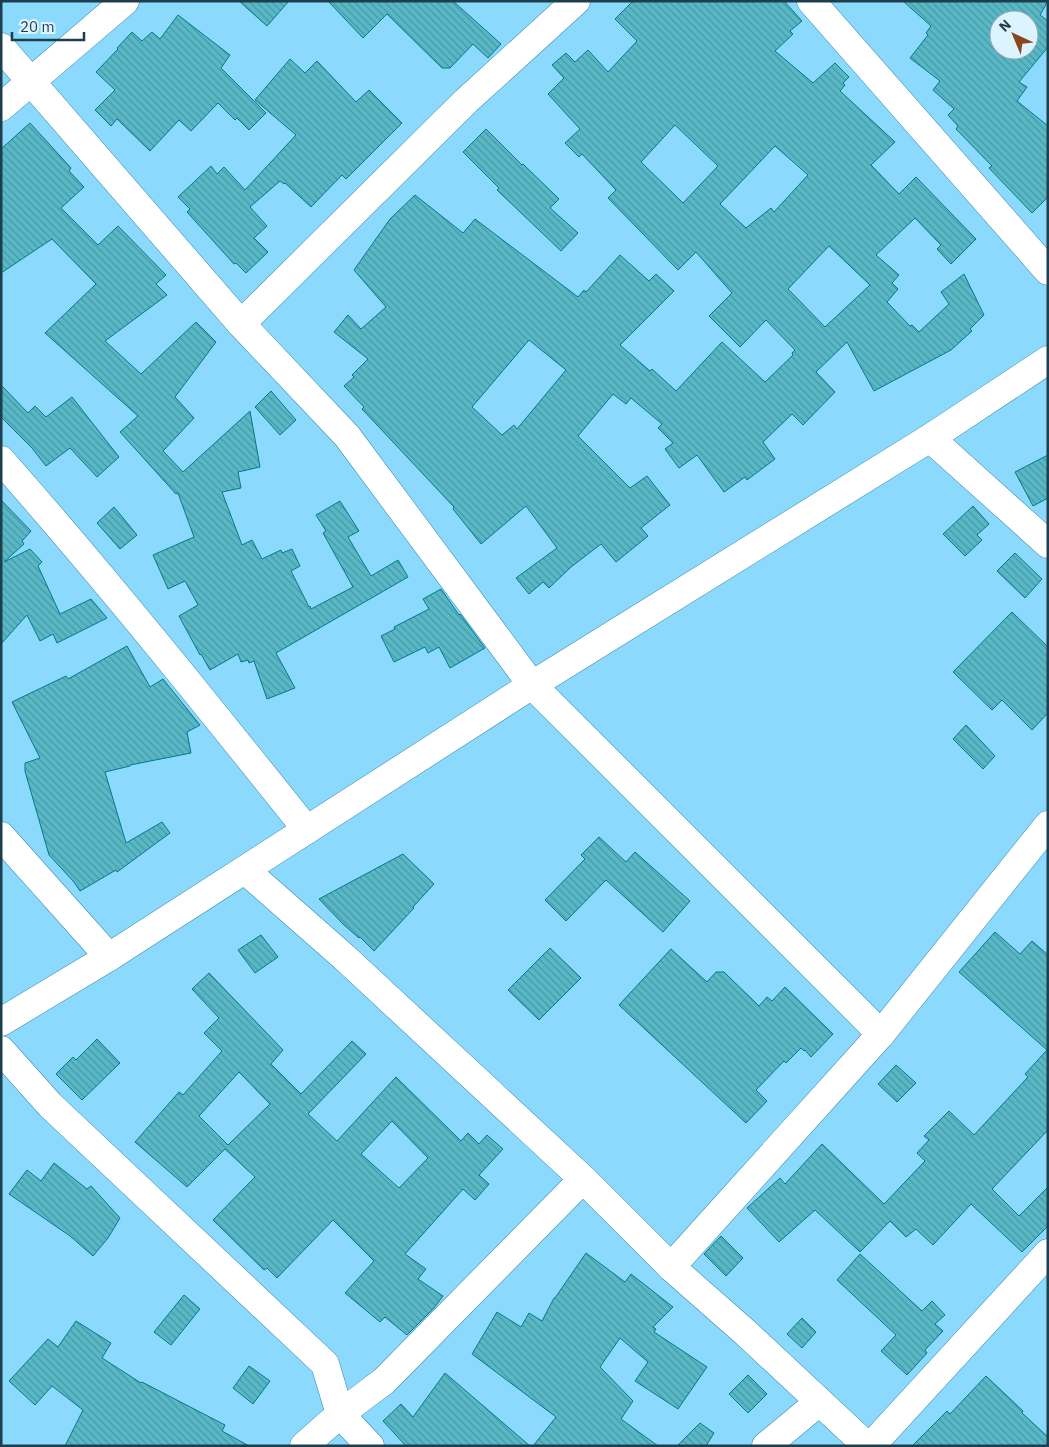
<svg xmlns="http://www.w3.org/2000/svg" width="1049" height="1447" viewBox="0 0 1049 1447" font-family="'IBM Plex Sans',sans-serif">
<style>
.building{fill:url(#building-back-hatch);stroke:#007a87;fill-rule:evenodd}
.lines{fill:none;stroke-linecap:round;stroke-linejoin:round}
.minor-casing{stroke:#398aaa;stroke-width:29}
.minor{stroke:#fff;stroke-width:28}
</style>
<defs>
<pattern id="building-back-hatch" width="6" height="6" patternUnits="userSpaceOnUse" patternTransform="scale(1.25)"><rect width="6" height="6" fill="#59b8c6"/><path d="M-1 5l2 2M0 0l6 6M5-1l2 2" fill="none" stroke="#4997a3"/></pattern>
</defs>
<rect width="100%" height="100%" fill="#8bdafd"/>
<g class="building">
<path d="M239,1H289L267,26Z"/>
<path d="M328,1H453L501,44L488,58L473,44L450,68H442L387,14L363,38Z"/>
<path d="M633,1H784L802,21L790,31L793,34L775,51L813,83L835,63L849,77L843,83L845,85L840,91L895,142L871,165L899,194L916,177L976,239L951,264L937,249L941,245L915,218L876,255L899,275L892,283L898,289L887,302L910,326L912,325L919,332L949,304L941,292L964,274L984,315L970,329L972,331L951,350L874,391L847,342L816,372L835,392L803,425L792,414L763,442L775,459L747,480L745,477L724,492L697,455L679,468L665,449L673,443L658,428L662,424L631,398L626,404L613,394L578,436L630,488L647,476L670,505L641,528L648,536L616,562L601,544L571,567L549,588L543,582L529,594L516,578L557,548L526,506L481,544L453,509L454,507L362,409L364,407L344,386L354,377L352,375L368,359L334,332L348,315L361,329L386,307L354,270L390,219L415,195L463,233L475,219L578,297L584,290L586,292L620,255L649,281L656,274L674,291L620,345L650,371L652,369L676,391L722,342L765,382L793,355L792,353L795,350L766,320L740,347L709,316L732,293L696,252L678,270L608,198L616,190L582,154L579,157L565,143L580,129L548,94L564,78L552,65L566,53L575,62L588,50L608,72L637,41L615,19ZM675,125L718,166L683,203L641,162ZM775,146L808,175L774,212L771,208L746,228L720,204ZM829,246L870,285L825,327L788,289ZM529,340L566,370L517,429L514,425L502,435L472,407Z"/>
<path d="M903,1H1048L1040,15L1048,21V47L1019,82L1027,87L1017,101L1048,126V197L1032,213L989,168L992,166L956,129L958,126L948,115L954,109L933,90L940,81L910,58L928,35L926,33L931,26ZM999,20H1029V50H999Z"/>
<path d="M178,15L230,55L221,68L266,113L249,130L237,118L235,120L218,103L191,131L179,120L150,151L117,119L111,126L95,110L115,90L96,72L118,49L117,48L132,32L142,41L152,32L160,39Z"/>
<path d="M290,59L305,73L317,61L356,102L369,90L402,123L346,179L342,175L311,207L285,183L284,184L280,181L250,207L267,226L254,238L268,252L246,273L236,263L234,264L187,212L190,209L178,197L211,166L217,174L224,167L245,190L296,135L255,100Z"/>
<path d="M30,123L71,168L69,171L84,187L61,208L98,245L118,226L166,275L156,284L167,295L105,341L141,374L196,322L216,342L175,397L194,418L163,451L183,472L250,411L260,467L238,472L241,488L222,492L242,545L252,540L262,559L281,550L282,553L292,549L300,566L291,571L309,607L310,606L311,609L353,587L323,533L326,531L316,515L340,501L359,531L348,537L371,576L398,560L408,577L276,653L295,688L267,699L254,661L249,663L248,660L241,662L238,654L210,670L201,654L200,655L179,616L198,605L185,581L168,589L153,555L194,537L178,493L176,494L120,432L138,416L45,333L96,284L52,239L1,273V149Z"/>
<path d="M486,129L522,165L523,164L559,199L550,208L578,233L561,251L497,190L499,188L463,152Z"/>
<path d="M1,385L28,413L35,406L46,417L72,397L119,457L97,477L70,448L46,466L32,448L1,417Z"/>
<path d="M271,391L296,420L280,435L255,407Z"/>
<path d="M1048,455V498L1033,506L1015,472Z"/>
<path d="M1,500L31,531L22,541L24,544L4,562L30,549L42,562L38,566L60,614L91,599L107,618L57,643L53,634L40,641L27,615L1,644Z"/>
<path d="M973,506L989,524L977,535L982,540L965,556L943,534Z"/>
<path d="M114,507L137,535L120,549L97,523Z"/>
<path d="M1015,553L1042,579L1025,598L997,571Z"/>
<path d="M441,589L459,615L460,614L485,648L450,668L439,647L428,653L425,647L394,662L381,636L395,629L394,627L429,609L423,599Z"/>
<path d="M1012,612L1048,647V713L1032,730L1002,700L992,710L953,672Z"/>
<path d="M127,646L150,687L163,679L200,725L187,732L191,753L130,765V766L105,772L126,843L162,822L170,833L117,872L116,870L80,891L74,882L49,855L25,771V763L40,758L12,702L66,676L68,679Z"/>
<path d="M966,725L995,756L983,769L953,739Z"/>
<path d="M599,837L626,862L635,852L690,901L663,932L606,880L566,921L545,900L585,859L581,855Z"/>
<path d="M403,854L434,884L413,907L414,908L374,951L360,937L359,938L344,925L319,899Z"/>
<path d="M995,932L1020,954L1032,941L1048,955V1130L992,1189L1019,1216L1048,1187V1226L1022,1252L971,1204L933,1245L916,1229L906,1237L890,1221L860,1252L815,1210L779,1242L747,1208L780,1178L785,1184L822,1144L884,1204L925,1161L917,1153L929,1140L924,1136L949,1111L974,1135L1028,1077L1025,1074L1047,1050L959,972Z"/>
<path d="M261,935L278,957L255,973L238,950Z"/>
<path d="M550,948L581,978L539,1020L508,990Z"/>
<path d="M671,949L707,982L716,972H724L759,1006L767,997L772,1001L785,987L833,1034L811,1057L805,1050L804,1051L801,1048L786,1063L784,1061L756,1090L767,1101L746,1123L619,1005Z"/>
<path d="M209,973L283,1050L271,1064L301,1094L352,1041L366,1054L308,1114L337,1141L396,1077L461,1141L468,1133L479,1144L487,1135L503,1149L479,1175L489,1184L475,1200L463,1189L405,1254L426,1269L418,1279L443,1296L434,1308L407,1335L385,1317L380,1322L345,1293L374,1261L333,1220L277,1278L267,1268L264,1270L213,1220L255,1177L225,1149L187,1187L135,1142L179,1092L183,1095L222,1051L204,1033L219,1018L192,989ZM239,1072L270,1104L228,1145L199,1116ZM392,1121L428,1158L399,1188L361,1154Z"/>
<path d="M97,1039L120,1063L82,1100L56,1074L73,1057L76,1060Z"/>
<path d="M896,1065L916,1083L897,1102L878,1084Z"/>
<path d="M54,1163L87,1189L91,1186L120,1218L108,1238L93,1256L70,1236L9,1194L27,1170L41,1181Z"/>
<path d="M721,1236L743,1258L726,1276L704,1254Z"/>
<path d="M586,1253L625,1282L631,1274L673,1307L653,1327L656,1329L654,1332L707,1367L678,1409L635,1381L648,1362L620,1338L600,1367L633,1401L621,1419L658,1446H533L556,1417L472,1354L497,1312L521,1327L529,1313L542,1321L554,1298H555Z"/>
<path d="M860,1254L922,1311L932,1301L945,1315L935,1324L943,1331L925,1350L927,1353L907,1375L881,1351L896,1335L837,1280Z"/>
<path d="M184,1295L200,1309L171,1345L154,1332Z"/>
<path d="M802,1318L816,1332L802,1348L787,1334Z"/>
<path d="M76,1321L111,1343L102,1358L141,1383L142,1382L225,1425L222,1431L249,1446H65L83,1410L52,1386L35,1405L9,1381L48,1339L58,1347Z"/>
<path d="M249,1366L270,1381L253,1404L233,1388Z"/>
<path d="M445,1373L530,1446H406L383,1421L401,1404L413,1417Z"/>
<path d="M748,1375L767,1394L748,1413L729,1394Z"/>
<path d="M986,1376L1023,1411L1022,1413L1048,1437V1446H912L947,1411L950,1414Z"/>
<path d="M700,1423L714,1433L706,1446H677Z"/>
</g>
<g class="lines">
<defs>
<g id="minor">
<path d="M811,1L1048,271"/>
<path d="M1,47L241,324L347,436L532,685L881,1034"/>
<path d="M1,107L125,1"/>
<path d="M241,324L466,101L576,1"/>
<path d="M930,438L1048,544"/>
<path d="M1,460C107,580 207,705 307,830"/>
<path d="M1,836L109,957"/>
<path d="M245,870L344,957L583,1179L671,1267L746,1333L867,1446"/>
<path d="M1,1022L109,957L532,685L930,438L1048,360"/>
<path d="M1,1050L50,1105L325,1364L340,1414L370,1446"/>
<path d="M671,1267L881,1034L1048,825"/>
<path d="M304,1446L340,1414L384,1381L583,1179"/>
<path d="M766,1446L819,1402"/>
<path d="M871,1446L1048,1253"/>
</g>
</defs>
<use href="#minor" class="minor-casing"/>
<use href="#minor" class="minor"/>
</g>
<rect width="1049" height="1447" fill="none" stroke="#1d3e4c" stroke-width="5"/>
<g transform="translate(1014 35) rotate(316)"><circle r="24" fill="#ddf3fe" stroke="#90abb7"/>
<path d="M0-4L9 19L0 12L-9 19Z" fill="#8b461e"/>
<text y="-8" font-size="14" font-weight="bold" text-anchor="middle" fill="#1d3e4c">N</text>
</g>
<path d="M12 32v8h72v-8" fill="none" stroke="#1d3e4c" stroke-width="2.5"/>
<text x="20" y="32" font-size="15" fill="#1d3e4c" stroke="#ddf3fe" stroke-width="4" paint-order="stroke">20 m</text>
</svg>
